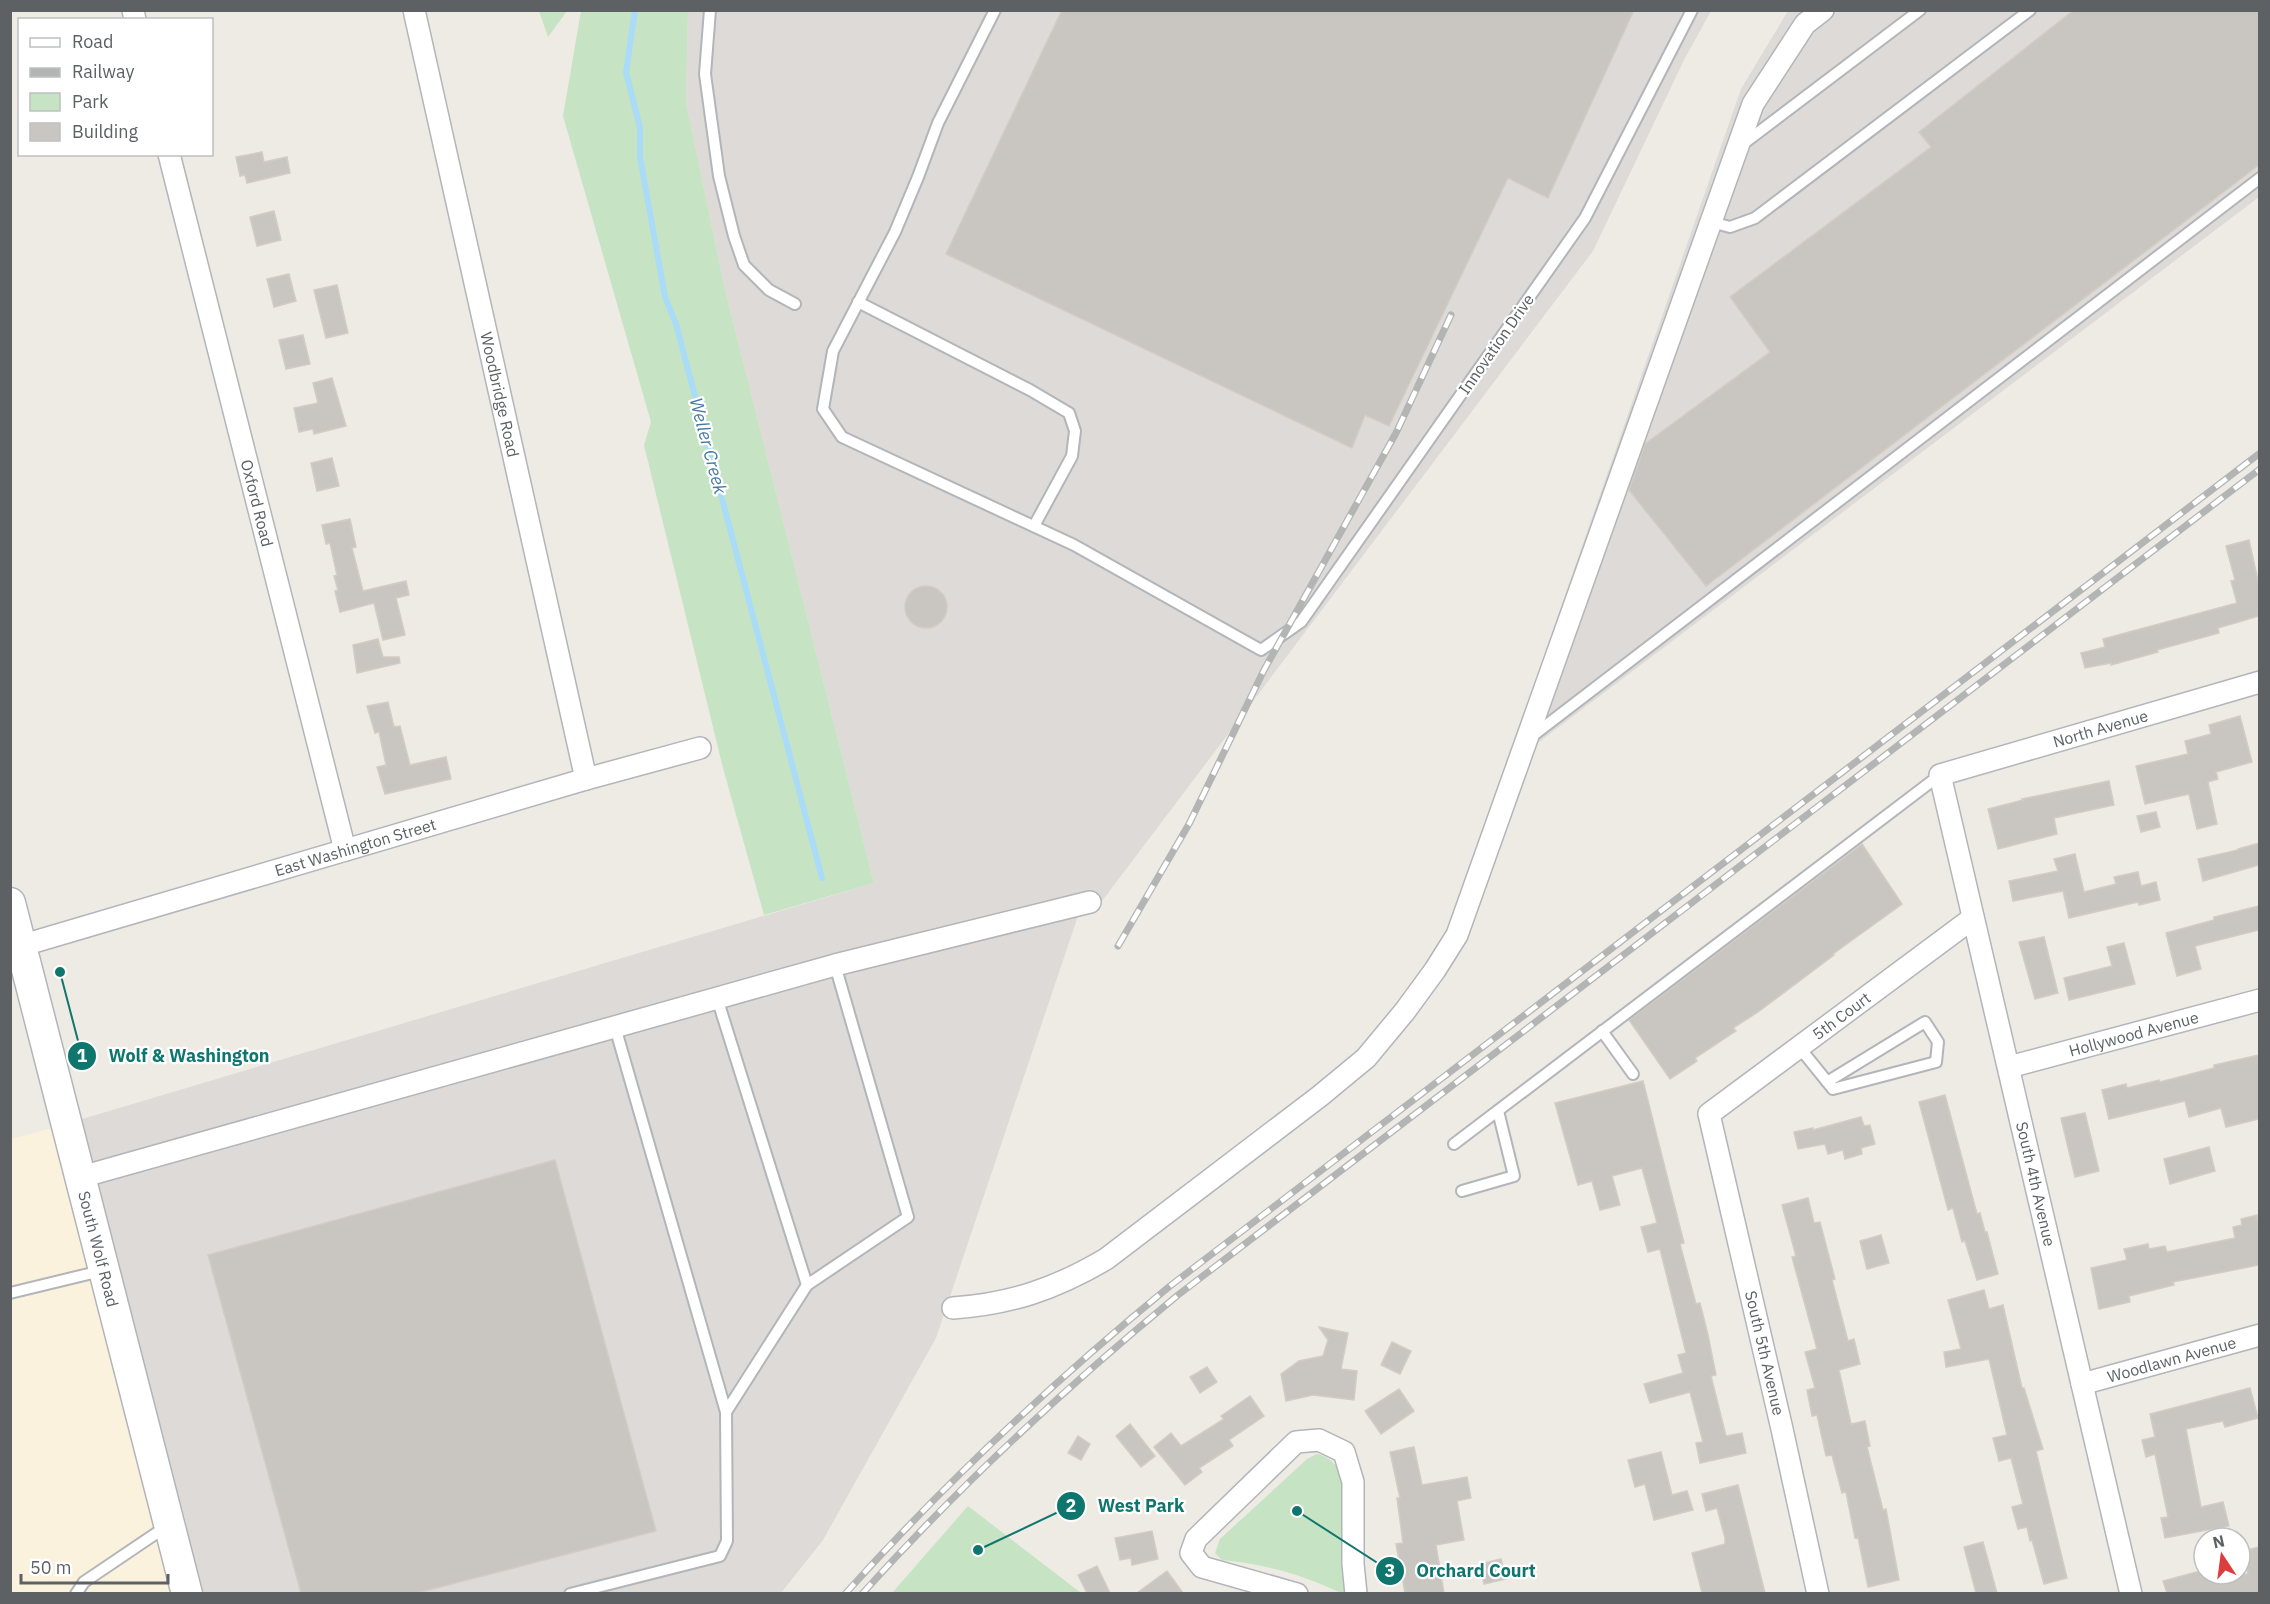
<svg xmlns="http://www.w3.org/2000/svg" width="2270" height="1604" viewBox="0 0 2270 1604" font-family="'IBM Plex Sans',sans-serif">
<style>
.commercial{fill:#fbf2dd}
.industrial{fill:#dddad7}
.green{fill:#c6e3c3}
.lines{fill:none;stroke-linecap:round;stroke-linejoin:round}
.stream{stroke:#aadcf8;stroke-width:6}
.building{fill:#c9c6c1;stroke:#d2ccc4;stroke-width:1.5}
.service-casing{stroke:#b2b5b9;stroke-width:14}
.minor-casing{stroke:#b2b5b9;stroke-width:24}
.secondary-casing{stroke:#b1b5b9;stroke-width:33}
.service{stroke:#fff;stroke-width:10}
.minor{stroke:#fff;stroke-width:21}
.secondary{stroke:#fff;stroke-width:30}
.rail-casing{stroke:#b3b4b4;stroke-width:7}
.rail{stroke:#fff;stroke-width:4.5;stroke-dasharray:14;stroke-linecap:butt}
.labels{text-anchor:middle;stroke-width:4.5;stroke-linejoin:round;paint-order:stroke}
.street-label{font-size:16px;fill:#5d6164;stroke:#fff}
.water-label{font-size:18px;font-style:italic;fill:#4679a1;stroke:#fff}
.leader{fill:none;stroke:#0f766e;stroke-width:2}
.callout-dot{fill:#0f766e;stroke:#fff;stroke-width:2}
.mark-label{font-size:18px;text-anchor:middle;font-weight:bold;fill:#fff}
.callout-label{font-size:18px;text-anchor:middle;font-weight:bold;fill:#0f766e;stroke:#fff;stroke-width:4.5;stroke-linejoin:round;paint-order:stroke}
</style>
<rect width="100%" height="100%" fill="#eeebe5"/>
<path class="commercial" d="M56,1127L180,1593L11,1594V1139Z"/>
<g class="industrial">
<path d="M688,11H1711L1684,60L1593,251L1102,901L1080,910L936,1338L823,1540L781,1593H200L185,1519L79,1120L874,883L725,290L686,102Z"/>
<path d="M1788,11H2259V197L1531,748L1513,745L1741,89Z"/>
</g>
<g class="green">
<path d="M539,11H567L548,37Z"/>
<path d="M581,11H688L686,102L725,290L874,883L764,915L723,768L644,445L651,422L563,116Z"/>
<path d="M1317,1454C1330,1457 1335,1464 1342,1475L1346,1593H1341C1303,1575 1265,1564 1222,1560L1215,1553L1220,1539L1307,1459Z"/>
<path d="M968,1506L1081,1593H892Z"/>
</g>
<g class="lines">
<path class="stream" d="M635,10L626,72L640,128V157L665,297L676,324L822,878"/>
</g>
<g class="building">
<path d="M1062,10H1634L1548,198L1508,178L1389,426L1365,415L1352,448L946,254Z"/>
<path d="M2074,10H2259V165L1706,586L1629,490L1645,444L1770,352L1730,297L1931,147L1919,132Z"/>
<path d="M262,152L264,162L287,157L290,173L247,183L245,175L240,176L236,157Z"/>
<path d="M274,211L281,240L257,246L250,217Z"/>
<path d="M289,274L296,301L274,307L267,279Z"/>
<path d="M337,285L348,333L326,338L314,290Z"/>
<path d="M303,335L310,364L286,369L279,340Z"/>
<path d="M332,378L346,426L314,434L313,429L299,432L294,408L318,403L313,383Z"/>
<path d="M332,458L339,486L317,491L311,463Z"/>
<path d="M350,519L356,547L352,548L363,591L406,581L409,595L396,598L405,635L383,640L374,603L340,612L335,591L338,590L334,576L337,575L330,543L326,544L322,525Z"/>
<path d="M2249,540L2259,585V616L2218,628L2219,633L2157,650L2158,652L2111,665V663L2085,668L2081,653L2105,647L2103,639L2237,603L2231,581L2235,580L2226,546Z"/>
<circle cx="926" cy="607" r="21"/>
<path d="M378,639L383,657H399L400,663L357,673L353,645Z"/>
<path d="M388,702L394,727L400,726L410,765L446,757L451,779L385,794L377,767L386,765L379,732L375,733L367,706Z"/>
<path d="M2240,716L2252,762L2216,772L2218,779L2208,782L2217,824L2197,829L2189,794L2145,804L2136,766L2188,754L2185,741L2211,734L2209,725Z"/>
<path d="M2109,781L2114,805L2054,818L2057,834L1998,849L1988,809L2023,800L2022,799Z"/>
<path d="M2156,812L2160,827L2141,832L2137,816Z"/>
<path d="M2259,843V865L2203,881L2198,859L2238,850V849Z"/>
<path d="M1862,844L1902,904L1833,954L1834,955L1758,1012L1733,1028L1736,1031L1695,1058L1697,1061L1670,1079L1629,1020Z"/>
<path d="M2075,854L2084,892L2116,884L2114,877L2138,872L2141,886L2156,882L2160,900L2139,905L2138,902L2069,918L2063,891L2013,901L2009,881L2058,871L2054,859Z"/>
<path d="M2259,906V930L2195,946L2201,969L2177,976L2166,933L2214,920V917Z"/>
<path d="M2044,937L2058,993L2035,999L2019,942Z"/>
<path d="M2124,943L2135,984L2069,1000L2064,978L2112,966L2107,947Z"/>
<path d="M2259,1055V1119L2226,1127L2221,1108L2189,1117L2185,1101L2109,1119L2102,1090L2126,1084L2127,1088L2159,1080L2160,1082L2214,1068V1065Z"/>
<path d="M1643,1081L1684,1243L1680,1244L1696,1304L1700,1303L1708,1335L1716,1375L1711,1376L1726,1436L1742,1433L1746,1453L1700,1463L1696,1443L1703,1442L1690,1392L1650,1403L1644,1384L1683,1373L1678,1355L1686,1353L1660,1249L1648,1252L1641,1227L1657,1223L1642,1168L1612,1176L1620,1205L1600,1210L1592,1181L1578,1185L1555,1103Z"/>
<path d="M1945,1095L1977,1214L1980,1213L1985,1232H1987L1998,1274L1977,1280L1965,1241L1962,1242L1953,1208L1948,1210L1919,1102Z"/>
<path d="M2085,1113L2099,1171L2075,1177L2061,1118Z"/>
<path d="M1861,1117L1864,1126L1870,1125L1875,1144L1861,1148L1862,1154L1845,1159L1843,1150L1828,1154L1825,1144L1798,1149L1794,1132L1813,1128V1130Z"/>
<path d="M2209,1147L2215,1171L2170,1184L2164,1159Z"/>
<path d="M555,1160L656,1531L417,1593H301L208,1255Z"/>
<path d="M1808,1198L1814,1223L1820,1222L1835,1279L1832,1280L1848,1341L1854,1339L1860,1364L1839,1370L1851,1424L1865,1421L1870,1446L1867,1447L1883,1510L1886,1509L1899,1580L1868,1587L1858,1537L1855,1538L1846,1492L1842,1493L1832,1455L1826,1456L1817,1415L1812,1416L1807,1390L1815,1388L1805,1352L1817,1349L1792,1257L1796,1256L1782,1205Z"/>
<path d="M2257,1215L2259,1230V1265L2173,1282L2174,1285L2129,1296L2130,1302L2099,1309L2091,1268L2127,1260L2124,1249L2148,1244L2149,1249L2165,1246L2167,1252L2235,1238L2233,1227L2242,1225L2241,1219Z"/>
<path d="M1881,1235L1889,1263L1867,1269L1860,1241Z"/>
<path d="M1984,1290L1989,1309L2003,1305L2022,1388H2024L2043,1449L2036,1451L2067,1578L2044,1584L2032,1540L2030,1541L2027,1527L2018,1529L2012,1507L2023,1504L2011,1458L1999,1461L1993,1438L2007,1435L1989,1359L1946,1367L1944,1352L1961,1349L1948,1300Z"/>
<path d="M1319,1327L1348,1333L1341,1369L1357,1371L1354,1400L1313,1395L1286,1401L1281,1374L1299,1361L1323,1356L1328,1340Z"/>
<path d="M1392,1342L1411,1351L1400,1374L1381,1365Z"/>
<path d="M1207,1367L1217,1382L1200,1393L1190,1377Z"/>
<path d="M2250,1388L2258,1418L2225,1427L2223,1421L2186,1429L2201,1507L2223,1502L2229,1526L2165,1538L2161,1518L2168,1517L2155,1454L2146,1457L2142,1440L2155,1437L2150,1414Z"/>
<path d="M1399,1389L1414,1411L1381,1434L1365,1411Z"/>
<path d="M1250,1396L1264,1416L1229,1440L1233,1446L1199,1468L1202,1472L1185,1485L1154,1447L1171,1433L1181,1446L1224,1419L1221,1416Z"/>
<path d="M1130,1424L1155,1456L1141,1467L1116,1436Z"/>
<path d="M1078,1436L1090,1444L1081,1460L1068,1453Z"/>
<path d="M1414,1447L1422,1485L1467,1477L1471,1498L1457,1501L1464,1540L1436,1545L1444,1593H1405L1396,1544L1403,1543L1397,1498H1400L1390,1452Z"/>
<path d="M1661,1452L1672,1495L1687,1491L1693,1510L1654,1520L1645,1484L1635,1487L1628,1460Z"/>
<path d="M1738,1485L1765,1593H1702L1692,1553L1725,1544V1538L1717,1508L1706,1511L1702,1494Z"/>
<path d="M1152,1531L1158,1559L1132,1565L1131,1558L1120,1560L1115,1538Z"/>
<path d="M1983,1542L1997,1593H1976L1964,1547Z"/>
<path d="M2259,1547V1593H2167L2163,1581L2204,1570V1574H2248L2243,1551Z"/>
<path d="M1501,1559L1506,1579L1484,1584L1480,1564Z"/>
<path d="M1097,1566L1110,1593H1087L1078,1575Z"/>
<path d="M1167,1571L1183,1593H1137Z"/>
</g>
<g class="lines">
<defs>
<g id="service">
<path d="M710,10L705,74L719,176L734,236L744,265L769,290L795,304"/>
<path d="M995,10L938,123L918,177L895,232L833,351L823,409L842,437L1074,545L1261,650L1301,622L1585,218L1692,10"/>
<path d="M1743,144L1920,10"/>
<path d="M1711,222L1730,227L1755,218L2030,10"/>
<path d="M858,302L1030,390L1069,413L1075,431L1072,456L1034,526"/>
<path d="M1531,737L2260,178"/>
<path d="M717,998L807,1285L908,1217L835,965"/>
<path d="M615,1027L726,1412"/>
<path d="M1602,1031L1633,1074"/>
<path d="M1799,1047L1833,1089L1936,1062L1938,1042L1925,1022L1827,1082"/>
<path d="M1454,1144L1940,775"/>
<path d="M1462,1191L1514,1176L1498,1111"/>
<path d="M10,1293L101,1271"/>
<path d="M76,1594L84,1582L167,1526"/>
<path d="M570,1594L720,1556L727,1541L726,1412L807,1285"/>
</g>
<g id="minor">
<path d="M133,10L135,20"/>
<path id="s1" d="M414,10L586,779"/>
<path id="s2" d="M169,154L345,850"/>
<path id="s3" d="M10,949L586,779L700,748"/>
<path id="s4" d="M2009,1067L2260,1000"/>
<path d="M81,1177L835,965L1090,902"/>
<path d="M953,1308C1011,1304 1055,1289 1106,1259L1320,1096L1366,1058L1405,1011L1435,970L1457,935L1753,104L1805,24L1823,10"/>
<path id="s5" d="M2082,1384L2260,1335"/>
<path d="M1297,1594L1202,1567L1191,1553L1196,1539L1296,1442L1319,1440L1344,1452L1353,1482V1564L1356,1594"/>
<path id="s6" d="M1818,1594L1782,1429L1709,1114L1973,918"/>
<path id="s7" d="M2131,1594L1940,775L2260,682"/>
</g>
<g id="secondary">
<path id="s8" d="M10,903L187,1594"/>
</g>
</defs>
<use href="#service" class="service-casing"/>
<use href="#minor" class="minor-casing"/>
<use href="#secondary" class="secondary-casing"/>
<use href="#service" class="service"/>
<use href="#minor" class="minor"/>
<use href="#secondary" class="secondary"/>
<defs>
<g id="rail">
<path d="M1118,946L1189,824L1264,670L1396,433L1451,315"/>
<path d="M845,1594C945,1483 1054,1381 1170,1286L2260,453"/>
<path d="M862,1594C959,1486 1065,1388 1178,1295L2260,469"/>
</g>
</defs>
<use href="#rail" class="rail-casing"/>
<use href="#rail" class="rail"/>
</g>
<g class="labels">
<g class="street-label">
<text transform="translate(1496 344) rotate(-55)" y="6">Innovation Drive</text>
<text dy="6" stroke="none"><textPath href="#s1" startOffset="394">Woodbridge Road</textPath></text>
<text dy="6" stroke="none"><textPath href="#s2" startOffset="360">Oxford Road</textPath></text>
<text dy="6" stroke="none"><textPath href="#s7" startOffset="1008">North Avenue</textPath></text>
<text dy="6" stroke="none"><textPath href="#s3" startOffset="360">East Washington Street</textPath></text>
<text dy="6" stroke="none"><textPath href="#s6" startOffset="657">5th Court</textPath></text>
<text dy="6" stroke="none"><textPath href="#s4" startOffset="129">Hollywood Avenue</textPath></text>
<text transform="translate(2036 1184) rotate(77)" y="6">South 4th Avenue</text>
<text dy="6" stroke="none"><textPath href="#s8" startOffset="357">South Wolf Road</textPath></text>
<text transform="translate(1765 1353) rotate(77)" y="6">South 5th Avenue</text>
<text dy="6" stroke="none"><textPath href="#s5" startOffset="93">Woodlawn Avenue</textPath></text>
</g>
<g class="water-label">
<text transform="translate(708 446) rotate(75)" y="6">Weller Creek</text>
</g>
</g>
<path class="leader" d="M60 972L82 1056M978 1550L1071 1506M1297 1511L1390 1571"/>
<g class="callout-dot">
<circle cx="60" cy="972" r="6"/>
<circle cx="978" cy="1550" r="6"/>
<circle cx="1297" cy="1511" r="6"/>
<circle cx="82" cy="1056" r="15"/>
<circle cx="1071" cy="1506" r="15"/>
<circle cx="1390" cy="1571" r="15"/>
</g>
<g class="mark-label">
<text x="82" y="1062">1</text>
<text x="1071" y="1512">2</text>
<text x="1390" y="1577">3</text>
</g>
<g class="callout-label">
<text x="189" y="1062">Wolf &amp; Washington</text>
<text x="1141" y="1512">West Park</text>
<text x="1476" y="1577">Orchard Court</text>
</g>
<rect width="2270" height="1604" fill="none" stroke="#5d6164" stroke-width="24"/>
<rect x="18" y="18" width="195" height="138" fill="#ffffff" stroke="#bec0c1" stroke-width="1.5"/>
<rect x="30" y="38" width="30" height="9" fill="#ffffff" stroke="#bec0c1" stroke-width="1.5"/>
<text x="72" y="48" font-size="18" fill="#5d6164">Road</text>
<rect x="30" y="68" width="30" height="9" fill="#b3b4b4" stroke="#bec0c1" stroke-width="1.5"/>
<text x="72" y="78" font-size="18" fill="#5d6164">Railway</text>
<rect x="30" y="93" width="30" height="18" fill="#c6e3c3" stroke="#bec0c1" stroke-width="1.5"/>
<text x="72" y="108" font-size="18" fill="#5d6164">Park</text>
<rect x="30" y="123" width="30" height="18" fill="#c9c6c1" stroke="#bec0c1" stroke-width="1.5"/>
<text x="72" y="138" font-size="18" fill="#5d6164">Building</text>
<g transform="translate(2222 1556) rotate(347)"><circle r="28" fill="#ffffff" stroke="#bec0c1" stroke-width="1.5"/>
<path d="M0-4.5L10 22L0 15L-10 22Z" fill="#dc3d3d"/>
<text y="-9" font-size="16" font-weight="bold" text-anchor="middle" fill="#5d6164">N</text>
</g>
<path d="M21 1574v9h147v-9" fill="none" stroke="#5d6164" stroke-width="3"/>
<text x="30" y="1574" font-size="18" fill="#5d6164" stroke="#ffffff" stroke-width="4.5" paint-order="stroke">50 m</text>
</svg>
